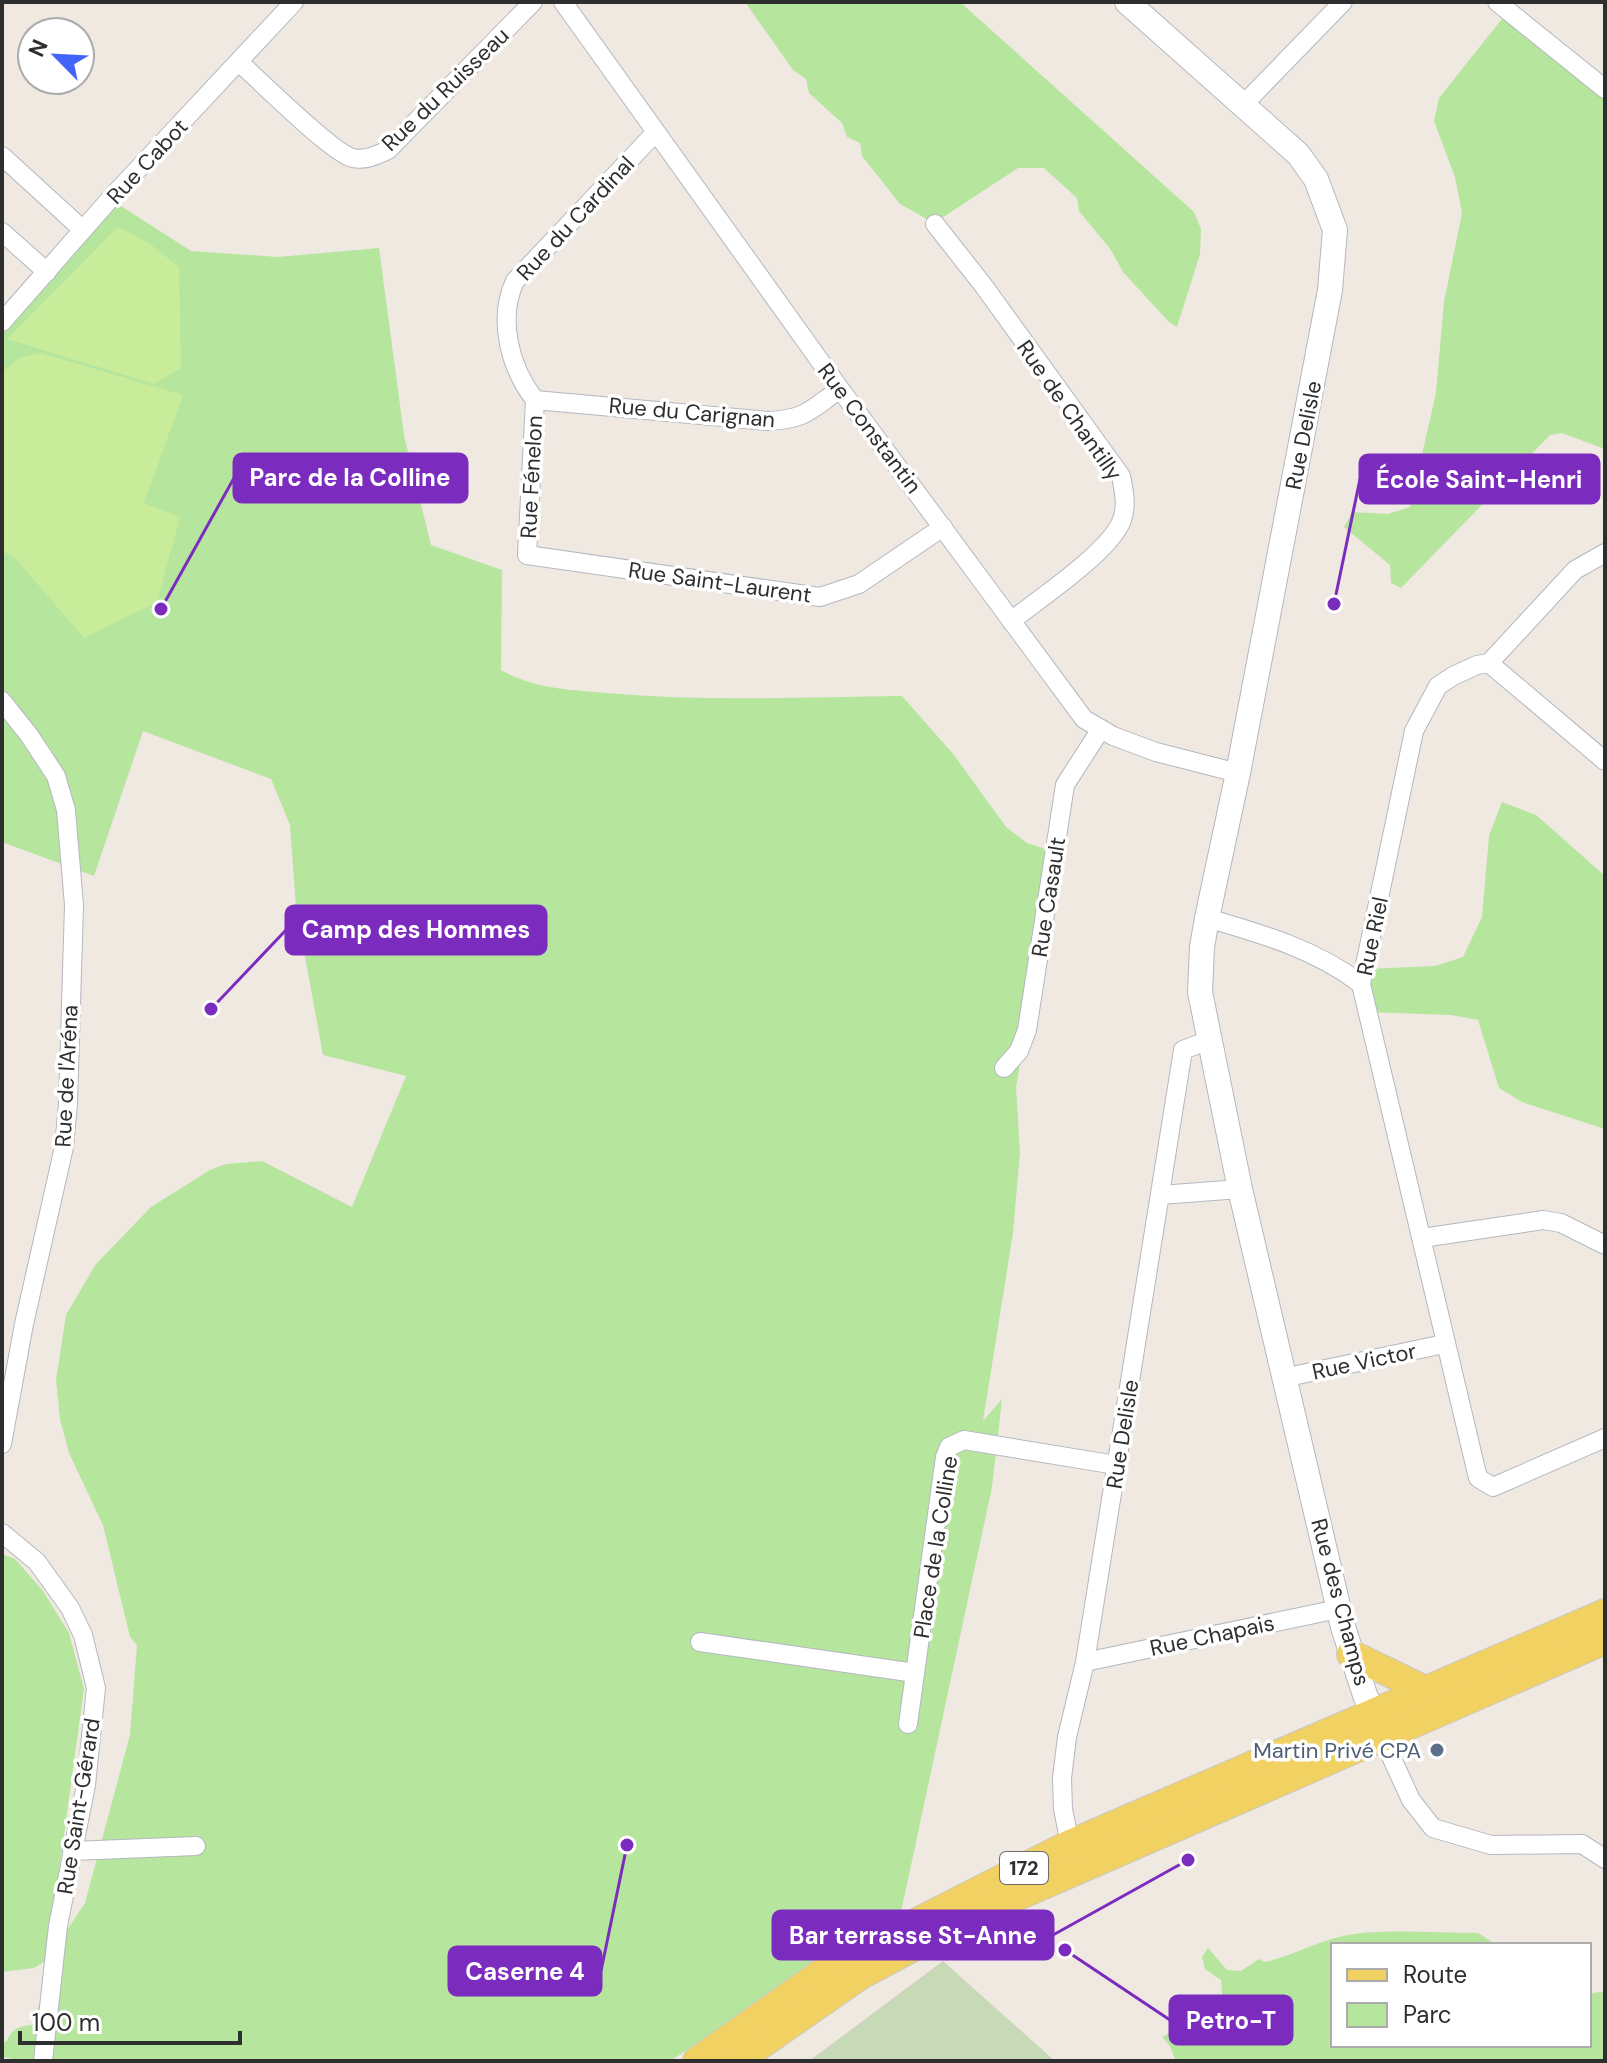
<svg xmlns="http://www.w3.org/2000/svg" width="1607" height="2063" viewBox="0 0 1607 2063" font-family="'DM Sans',sans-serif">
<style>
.green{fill:#b6e59e}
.cemetery{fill:#c8d9b8}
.pitch{fill:#c9ec9a}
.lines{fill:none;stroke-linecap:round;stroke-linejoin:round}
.street-casing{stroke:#b4b7c1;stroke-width:20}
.secondary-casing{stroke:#b4b7c1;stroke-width:26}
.primary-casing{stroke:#c9c9c9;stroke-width:30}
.street{stroke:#fff;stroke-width:18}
.secondary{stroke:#fff;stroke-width:24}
.primary{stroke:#f2d163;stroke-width:28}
.service-dot{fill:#5c6f8a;stroke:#fff;stroke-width:3}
.labels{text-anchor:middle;stroke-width:7;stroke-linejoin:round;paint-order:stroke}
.shield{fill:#fff;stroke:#6d6d6d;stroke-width:2}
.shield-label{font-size:20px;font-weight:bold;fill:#2e2e2e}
.street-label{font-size:22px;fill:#2e2e2e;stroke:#fff}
.service-label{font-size:22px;fill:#4e5e75;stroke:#fff;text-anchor:end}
.leader{fill:none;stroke:#7b2cbf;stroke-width:3}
.callout-dot{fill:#7b2cbf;stroke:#fff;stroke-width:3}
.callout{fill:#7b2cbf;stroke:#7b2cbf;stroke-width:3}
.callout-label{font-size:24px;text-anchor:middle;font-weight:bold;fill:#fff}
</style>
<rect width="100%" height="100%" fill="#efe9e1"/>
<g class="green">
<path d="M745,2H960L1194,212L1201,229L1200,254L1177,327L1169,322L1123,272L1111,250L1079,211L1077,198L1044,168H1018L934,223L900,204L862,156L860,143L847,137L842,123L809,93L806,79L793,70Z"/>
<path d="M1509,10L1605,89V449L1562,433L1550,435L1401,588L1391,583L1390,565L1344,527L1352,512L1388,514L1410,507L1436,393L1444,302L1462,213L1455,177L1434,121L1439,98Z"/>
<path d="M110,199L191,251L278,257L379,248L404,435L431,545L502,570L501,670C533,689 571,690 607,693C705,702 803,697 902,696L954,755L1006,827L1027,843L1055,852L1016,1088L1020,1152L1013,1233L983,1421L1002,1399L992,1487L901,1912L670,2061H25L2,2057V2042L7,2041C12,2028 20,2026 32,2025L63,1936L85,1903L130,1735L137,1645L130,1637L103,1525L69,1453L60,1419L56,1380L66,1315L96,1264L151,1207L210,1170L226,1164L262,1161L352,1207L406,1076L323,1055L296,907L290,825L271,779L143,731L94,876L2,842V321Z"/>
<path d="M1502,802L1536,815L1605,876V1129L1522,1102L1499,1088L1478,1020L1451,1015L1369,1012L1367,969L1435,966L1463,957L1482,917L1489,836Z"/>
<path d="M2,1554L15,1559L43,1591L69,1633L84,1689L47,1960L34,1968L2,1972Z"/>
<path d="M1478,1933L1497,1945H1333V2045H1589V1994L1605,1991V2061H1173L1175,2059L1170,2046L1162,2037L1223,2005L1221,1980L1205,1969L1202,1957L1208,1948L1227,1970L1241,1971L1259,1959L1265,1962C1296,1955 1322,1938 1354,1934C1393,1929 1438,1933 1478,1933Z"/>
</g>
<path class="cemetery" d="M943,1961L1055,2061H809Z"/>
<g class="pitch">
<path d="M118,227L149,243L179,267L181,368L154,384L7,339Z"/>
<path d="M41,353L183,395L144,503L180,517L157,602L84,638L14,557L2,551V373L19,358Z"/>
</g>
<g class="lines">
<defs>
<g id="street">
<path d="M563,2L840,389L1084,719L1113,736L1156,752L1238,773"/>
<path d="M1497,2L1605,89"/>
<path d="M239,62C259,80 333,154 353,158C365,161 377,155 388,150L533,2"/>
<path d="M1242,106L1343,2"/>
<path d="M2,156L83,230"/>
<path d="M935,224L983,285L1121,476C1124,491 1127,505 1122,520C1110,552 1040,598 1011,621"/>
<path d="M2,232L47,272"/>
<path d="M2,322L110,199L294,2"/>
<path d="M535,400L527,555L820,597L859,584L943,527"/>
<path d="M535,400C510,368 497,319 515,281L655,133"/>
<path d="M535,400L768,421C807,419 810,410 840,389"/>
<path d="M1605,553L1575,570L1489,663L1477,665L1453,676L1438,686L1414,731L1361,984L1478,1478L1493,1487L1605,1438"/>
<path d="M1489,663L1605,761"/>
<path d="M2,701L29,735L56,776L66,810L74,905L68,1104L64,1147L24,1324L2,1444"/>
<path d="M1207,918C1262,934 1315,949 1361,984"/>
<path d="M1004,1068L1019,1051L1027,1030L1065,785L1101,729"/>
<path d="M1160,1195L1240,1189"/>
<path d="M1422,1238L1543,1220L1561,1223L1605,1245"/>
<path d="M1283,1378L1444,1344"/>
<path d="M2,1533L37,1562L70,1608L83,1635L96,1688L86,1785L58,1926L43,2061"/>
<path d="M700,1642L915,1673"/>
<path d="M1085,1662L1338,1609"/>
<path d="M908,1724L945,1457L949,1447L964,1440L1116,1465"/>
<path d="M1383,1739L1411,1800L1433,1828L1491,1845L1582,1844L1605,1859"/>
<path d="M1070,1844L1063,1809L1062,1778L1067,1737L1085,1662L1183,1050L1209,1040"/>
<path d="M72,1851L196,1846"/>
</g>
<path id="secondary" d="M1127,2L1298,154L1316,179L1335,230L1330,290L1238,773L1207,918L1202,947L1200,992L1240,1189L1343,1627L1365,1695L1380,1730"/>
<g id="primary">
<path d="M1351,1654L1425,1690"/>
<path d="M697,2061L833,1965L1070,1844L1605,1613"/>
<path d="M737,2061L861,1975L970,1917L1605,1640"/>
</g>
</defs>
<use href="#street" class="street-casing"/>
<use href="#secondary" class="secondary-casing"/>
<use href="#primary" class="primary-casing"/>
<use href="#street" class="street"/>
<use href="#secondary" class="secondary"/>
<use href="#primary" class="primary"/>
</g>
<circle class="service-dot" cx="1437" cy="1750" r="8"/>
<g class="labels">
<rect class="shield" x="1000" y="1852" width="48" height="32" rx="6"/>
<g class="shield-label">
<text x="1024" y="1875">172</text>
</g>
<g class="street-label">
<text transform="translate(445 89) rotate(-44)" y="8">Rue du Ruisseau</text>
<text transform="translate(147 161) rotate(-47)" y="8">Rue Cabot</text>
<text transform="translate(575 218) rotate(-47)" y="8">Rue du Cardinal</text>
<text transform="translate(1070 410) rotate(55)" y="8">Rue de Chantilly</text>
<text transform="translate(692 412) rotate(5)" y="8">Rue du Carignan</text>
<text transform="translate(870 428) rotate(53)" y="8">Rue Constantin</text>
<text transform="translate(1303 435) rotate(-79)" y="8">Rue Delisle</text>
<text transform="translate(531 477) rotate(-87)" y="8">Rue Fénelon</text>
<text transform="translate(720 582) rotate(8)" y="8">Rue Saint-Laurent</text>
<text transform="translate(1048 897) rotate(-81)" y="8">Rue Casault</text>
<text transform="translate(1372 936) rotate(-78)" y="8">Rue Riel</text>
<text transform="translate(66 1076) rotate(-87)" y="8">Rue de l'Aréna</text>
<text transform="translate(1364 1361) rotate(-12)" y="8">Rue Victor</text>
<text transform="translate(1122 1434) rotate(-81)" y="8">Rue Delisle</text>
<text transform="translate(935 1547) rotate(-81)" y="8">Place de la Colline</text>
<text transform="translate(1341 1602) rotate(75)" y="8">Rue des Champs</text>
<text transform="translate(1212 1635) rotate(-12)" y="8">Rue Chapais</text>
<text transform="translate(78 1806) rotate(-81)" y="8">Rue Saint-Gérard</text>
</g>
<g class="service-label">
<text x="1421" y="1758">Martin Privé CPA</text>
</g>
</g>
<path class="leader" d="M161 609L234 478M1334 604L1360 479M211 1009L286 930M1188 1860L1053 1935M627 1845L601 1971M1065 1950L1170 2020"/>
<g class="callout-dot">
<circle cx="161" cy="609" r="8"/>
<circle cx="1334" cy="604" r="8"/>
<circle cx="211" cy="1009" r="8"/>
<circle cx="1188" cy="1860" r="8"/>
<circle cx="627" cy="1845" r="8"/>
<circle cx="1065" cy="1950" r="8"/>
</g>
<g class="callout">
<rect x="234" y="454" width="233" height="48" rx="8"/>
<rect x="1360" y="455" width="239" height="48" rx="8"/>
<rect x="286" y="906" width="260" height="48" rx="8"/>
<rect x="773" y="1911" width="280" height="48" rx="8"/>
<rect x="449" y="1947" width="152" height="48" rx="8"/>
<rect x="1170" y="1996" width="122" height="48" rx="8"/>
</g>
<g class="callout-label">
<text x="350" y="486">Parc de la Colline</text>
<text x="1479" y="488">École Saint-Henri</text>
<text x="416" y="938">Camp des Hommes</text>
<text x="913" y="1944">Bar terrasse St-Anne</text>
<text x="525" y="1980">Caserne 4</text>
<text x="1231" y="2029">Petro-T</text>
</g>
<rect width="1607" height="2063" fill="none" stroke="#2e2e2e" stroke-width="8"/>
<rect x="1331" y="1943" width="260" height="104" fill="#ffffff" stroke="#ababab" stroke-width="2"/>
<rect x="1347" y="1969" width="40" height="12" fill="#f2d163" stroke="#ababab" stroke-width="2"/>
<text x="1403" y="1983" font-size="24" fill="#2e2e2e">Route</text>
<rect x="1347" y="2003" width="40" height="24" fill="#b6e59e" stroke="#ababab" stroke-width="2"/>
<text x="1403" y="2023" font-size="24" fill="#2e2e2e">Parc</text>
<g transform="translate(56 56) rotate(294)"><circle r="38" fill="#ffffff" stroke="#ababab" stroke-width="2"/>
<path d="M0-6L14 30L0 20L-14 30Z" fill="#4264fb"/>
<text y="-12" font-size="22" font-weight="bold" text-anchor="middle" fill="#2e2e2e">N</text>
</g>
<path d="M20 2031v12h220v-12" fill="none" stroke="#2e2e2e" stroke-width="4"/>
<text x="32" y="2031" font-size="24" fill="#2e2e2e" stroke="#ffffff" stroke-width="6" paint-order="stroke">100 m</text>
</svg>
